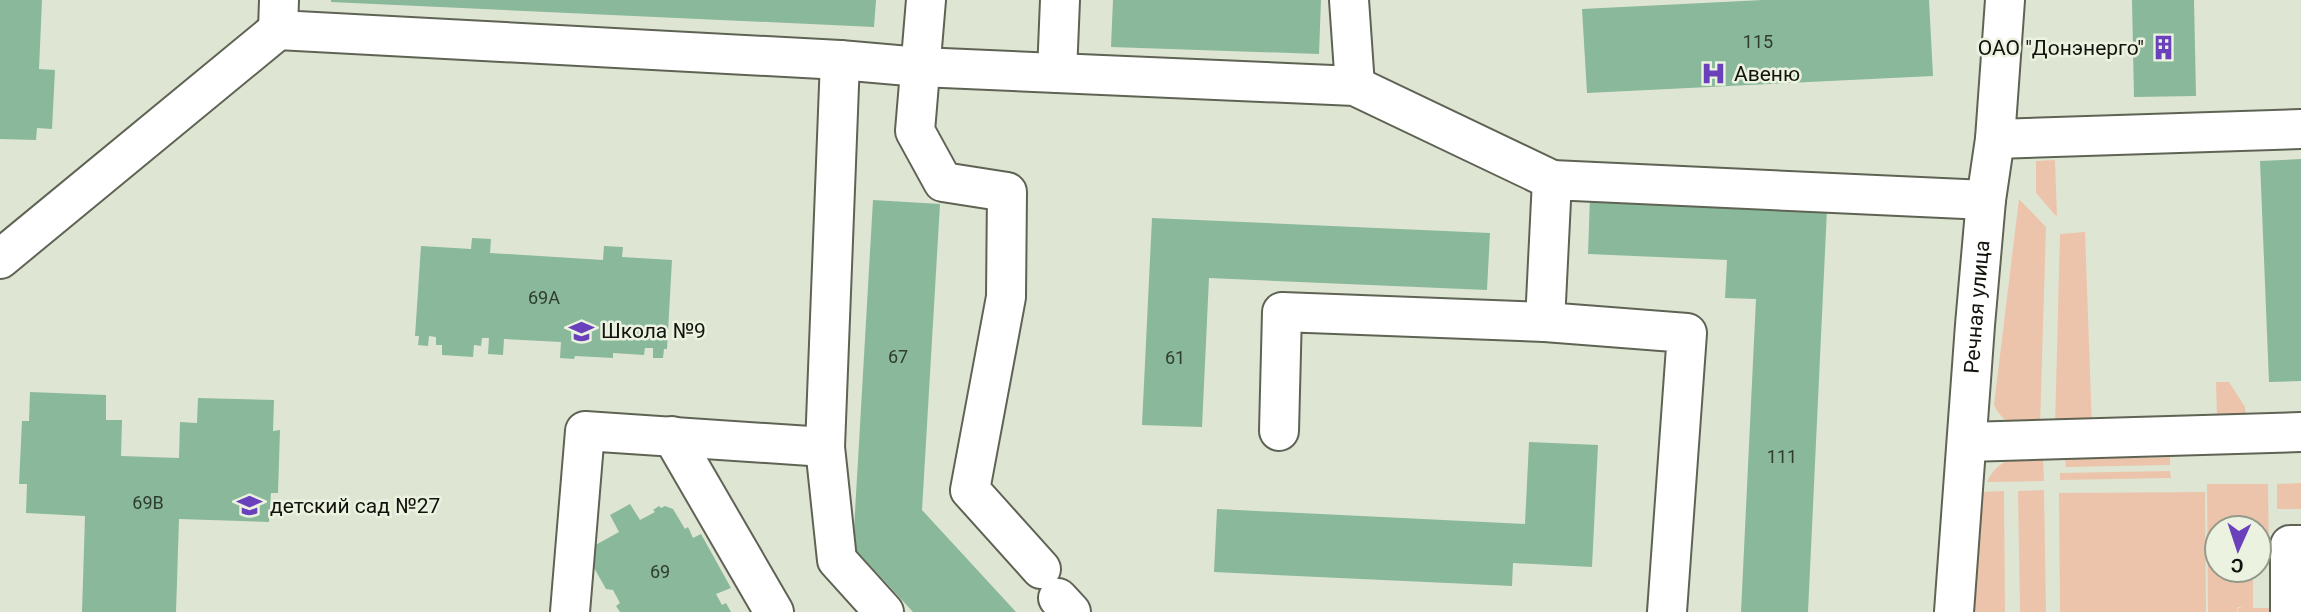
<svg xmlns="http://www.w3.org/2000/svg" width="2301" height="612" viewBox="0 0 2301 612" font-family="Roboto,sans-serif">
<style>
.green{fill:#ecc4ab}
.building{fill:#8ab89b}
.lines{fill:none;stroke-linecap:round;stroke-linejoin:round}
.minor-casing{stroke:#5e6354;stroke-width:42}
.minor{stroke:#fff;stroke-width:38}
.labels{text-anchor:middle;stroke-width:5;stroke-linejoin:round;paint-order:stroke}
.number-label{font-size:18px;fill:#2f3c30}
.poi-label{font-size:21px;fill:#11130d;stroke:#ecf2e0;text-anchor:start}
.street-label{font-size:21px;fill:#11130d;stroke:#ecf2e0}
</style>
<rect width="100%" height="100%" fill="#dfe5d3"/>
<g class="green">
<path d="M2055,160L2057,217L2036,193V161Z"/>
<path d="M2019,199L2046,227L2040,426C2017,425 2006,428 1994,405Z"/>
<path d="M2085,232L2092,428L2055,427L2060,234Z"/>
<path d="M2216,382H2229L2245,407L2246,418L2217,419Z"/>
<path d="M2170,457V465L2066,467L2065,459Z"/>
<path d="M2043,458L2044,481L1987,482C2000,455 2017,459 2043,458Z"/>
<path d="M2170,471L2171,478L2060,480V473Z"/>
<path d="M2301,483V509H2277V484Z"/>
<path d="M2207,484H2268L2269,558H2259V528H2217V558L2211,559H2217V570H2253V608H2270V612H2238V608H2243L2238,607L2237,612H2208Z"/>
<path d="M2044,490L2046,612H2020L2018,491Z"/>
<path d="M2004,491L2005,612H1971L1981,492Z"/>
<path d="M2205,492L2206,612H2060L2059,493Z"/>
</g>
<g class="building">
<path d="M0,0H42L39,69L55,70L52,129L37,128L36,140L0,139Z"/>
<path d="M331,0H876L874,27L331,2Z"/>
<path d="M1113,0H1321L1319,54L1111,47Z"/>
<path d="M1763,0H1929L1933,76L1587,93L1582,9Z"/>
<path d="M2132,0H2194L2196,96L2134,97Z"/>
<path d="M2301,159V381L2269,382L2260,161Z"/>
<path d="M1590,197L1827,209L1808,612H1741L1756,299L1725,298L1727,260L1588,254Z"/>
<path d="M873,200L940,204L922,510L1016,612H913L853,547Z"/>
<path d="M1152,218L1490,233L1487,290L1209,278L1202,427L1142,425Z"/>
<path d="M472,238L491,239L490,253L603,260L604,246L623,247L622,257L672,260L667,349H664L663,358H653V348H645L644,355L613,353V358L575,356L574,359L560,358L561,342L504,339L503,355L488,354L489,338H482L481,346L474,345L473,357L442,355V345H436V337L429,336L428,346L418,345L419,336H415L421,246L471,249Z"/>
<path d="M30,392L106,395V420H122L121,456L179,458L180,422L197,423L198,398L274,400L273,431L280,430L278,493H271L269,522L179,519L176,612H82L85,516L26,513L27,484H19L22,421H29Z"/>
<path d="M1529,442L1598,445L1592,567L1513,563L1512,586L1214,572L1217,509L1525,524Z"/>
<path d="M630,504L640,520L655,512L653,510L659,506L661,508L665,506L673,509L685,529L688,527L693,538L701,534L731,588L716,594L722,605L726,603L731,612H620L616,606L620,603L613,590L606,589L588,557L590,548L619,532L610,515Z"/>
</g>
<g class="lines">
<defs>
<g id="minor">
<path d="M279,0L278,30L840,60L920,67L1355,86L1552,180"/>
<path d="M926,0L915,131L943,182L1007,192L1006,297L970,490L1041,569"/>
<path d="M1349,0L1355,86"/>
<path d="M840,60L825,447L837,560L884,612"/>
<path d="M1057,73L1060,0"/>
<path d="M1995,139L2301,129"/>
<path d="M0,259L278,30"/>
<path d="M1279,431L1282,312L1545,322"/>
<path d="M672,436L774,612"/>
<path d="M1967,442L2301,432"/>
<path d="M1058,598L1071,612"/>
<path d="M570,612L585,431L825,447"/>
<path d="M1667,612L1687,333L1545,322L1552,180L1986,200"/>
<path id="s1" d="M1954,612L1975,325L1986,200L1995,139L2005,0"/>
<path d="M2290,612V545H2301"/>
</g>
</defs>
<use href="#minor" class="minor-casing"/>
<use href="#minor" class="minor"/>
</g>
<defs>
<symbol id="building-bare" viewBox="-9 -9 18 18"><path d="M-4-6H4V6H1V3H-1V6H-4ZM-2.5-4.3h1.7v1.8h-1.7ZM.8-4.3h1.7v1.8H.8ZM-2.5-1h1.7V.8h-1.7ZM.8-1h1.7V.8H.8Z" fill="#6942bb" stroke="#ecf2e0" stroke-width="2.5" paint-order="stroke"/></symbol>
<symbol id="hospital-bare" viewBox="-9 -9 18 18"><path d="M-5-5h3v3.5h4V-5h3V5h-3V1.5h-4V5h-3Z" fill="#6942bb" stroke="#ecf2e0" stroke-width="2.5" paint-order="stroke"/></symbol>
<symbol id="school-bare" viewBox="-9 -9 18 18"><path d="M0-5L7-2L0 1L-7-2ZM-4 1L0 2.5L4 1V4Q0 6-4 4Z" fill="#6942bb" stroke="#ecf2e0" stroke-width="2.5" paint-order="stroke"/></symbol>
</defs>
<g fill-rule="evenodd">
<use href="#building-bare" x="2146" y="30" width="35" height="35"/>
<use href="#hospital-bare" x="1696" y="56" width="35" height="35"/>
<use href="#school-bare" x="564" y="314" width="35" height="35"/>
<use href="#school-bare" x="232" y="488" width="35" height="35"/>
</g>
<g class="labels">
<g class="number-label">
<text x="1758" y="48">115</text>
<text x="544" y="304">69А</text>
<text x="898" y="363">67</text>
<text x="1175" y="364">61</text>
<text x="1782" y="463">111</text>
<text x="148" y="509">69В</text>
<text x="660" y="578">69</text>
</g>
<g class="poi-label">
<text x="2144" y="55" text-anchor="end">ОАО "Донэнерго"</text>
<text x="1734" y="81">Авеню</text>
<text x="601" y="338">Школа №9</text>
<text x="270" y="513">детский сад №27</text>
</g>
<g class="street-label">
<text dy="7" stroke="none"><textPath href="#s1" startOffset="306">Речная улица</textPath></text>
</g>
</g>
<g transform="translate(2238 549) rotate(183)"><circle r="33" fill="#ecf2e0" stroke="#94998c" stroke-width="2"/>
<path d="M0-5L12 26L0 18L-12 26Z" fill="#6942bb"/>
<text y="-10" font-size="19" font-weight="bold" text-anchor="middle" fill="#11130d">С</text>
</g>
</svg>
